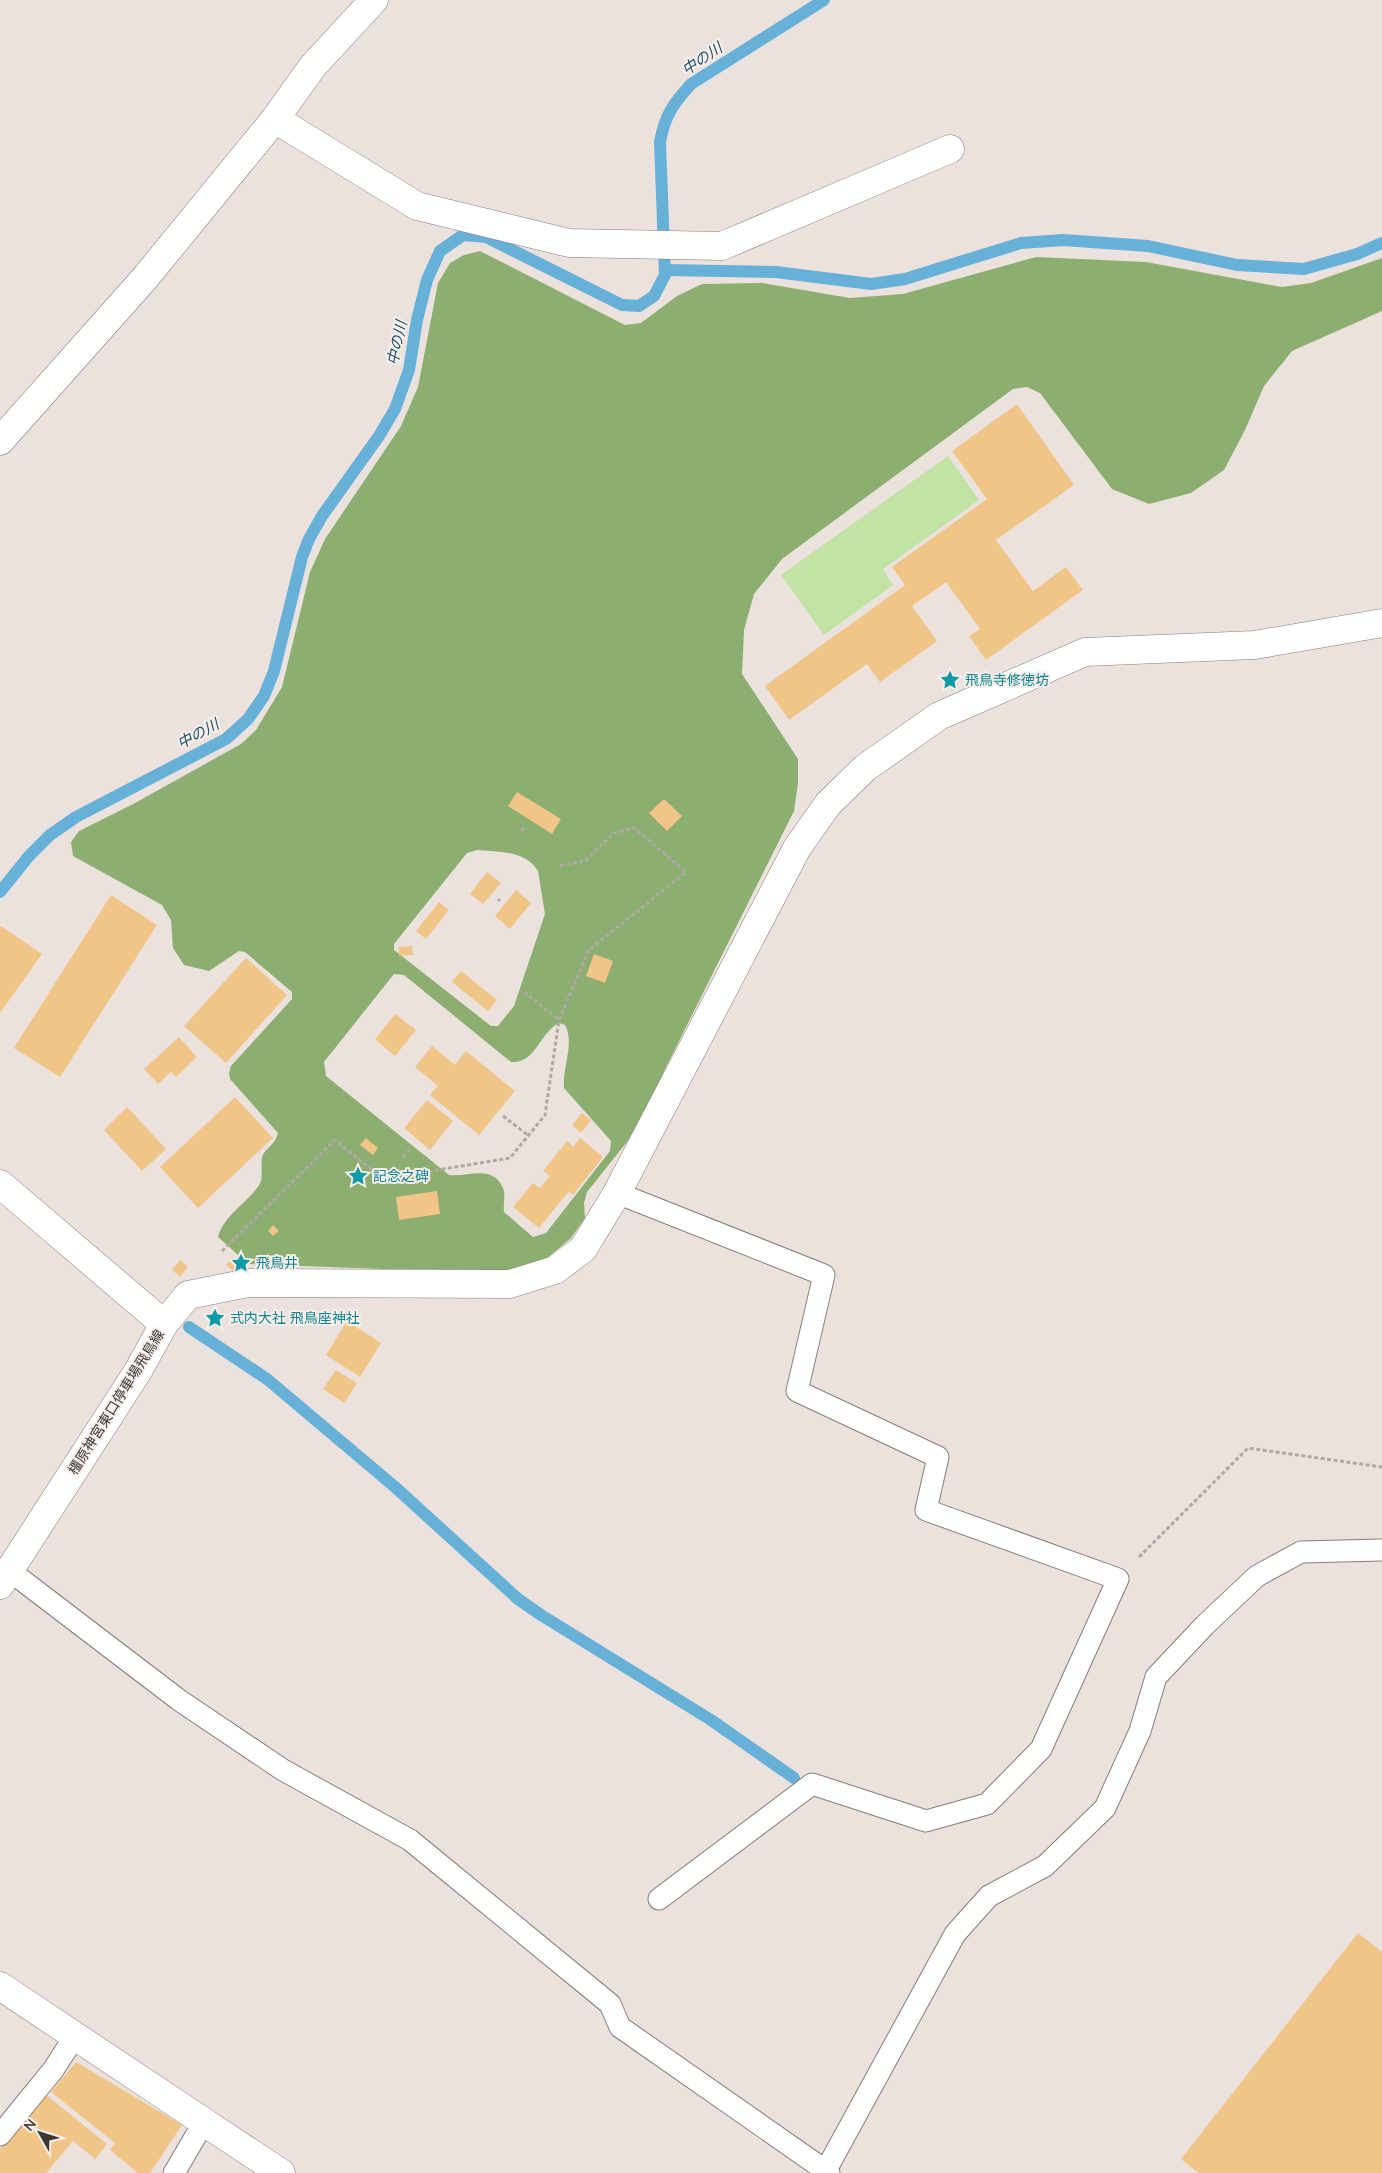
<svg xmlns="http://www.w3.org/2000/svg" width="1382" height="2173" viewBox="0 0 1382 2173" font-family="Quicksand,'Noto Sans JP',sans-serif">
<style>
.green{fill:#c1e4a5}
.forest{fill:#8cae70;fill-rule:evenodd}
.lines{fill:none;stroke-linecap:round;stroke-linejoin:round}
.stream{stroke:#67b0d8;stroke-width:12}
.building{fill:#f1c587}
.lane-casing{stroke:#857d79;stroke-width:23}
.street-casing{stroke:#857d79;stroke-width:29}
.secondary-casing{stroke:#857d79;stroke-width:29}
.path{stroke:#afa8a5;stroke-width:3;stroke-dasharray:4 2.5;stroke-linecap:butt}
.lane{stroke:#fff;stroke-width:21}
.street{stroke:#fff;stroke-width:28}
.secondary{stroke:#fff;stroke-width:28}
.labels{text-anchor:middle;stroke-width:4;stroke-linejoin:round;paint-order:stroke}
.culture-label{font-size:14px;fill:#0d838f;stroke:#f8efeb;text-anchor:start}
.street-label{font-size:14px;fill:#3a3735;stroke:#f8efeb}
.water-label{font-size:15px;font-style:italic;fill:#17506c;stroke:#f8efeb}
</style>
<rect width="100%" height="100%" fill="#ebe2de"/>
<path class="green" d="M948,456L979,500L883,569L893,585L824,635L781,575Z"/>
<path class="forest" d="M480,251L625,325L641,323L677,296L702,284L762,283L850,298L903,294L1036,257L1146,262L1282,287L1311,283L1382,258V311L1292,351L1264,386L1245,430L1224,470L1191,493L1149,504L1112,489L1040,393L1027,387L1013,389L782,559L754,594L744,630L742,674L798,759V783L794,811L664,1071L646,1118L587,1192L584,1203L585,1218L571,1238L546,1259L517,1269L463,1272L248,1264L218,1237C224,1216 244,1205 257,1188C265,1179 260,1168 262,1158C265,1147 275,1146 278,1133L230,1079L229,1073L231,1066L292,999V992L245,952L239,951L209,971L184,965L173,948L171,920L162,905L73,856L71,842L79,831L135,803L241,744L256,730L282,687L310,572L325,539L401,426L418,387L438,283L450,263L464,255ZM477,850C499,852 525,850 538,871L545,914L514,1006L498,1026H491L394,950V944L467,853ZM394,974L404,975L511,1062C536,1064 539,1033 559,1023L565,1025C575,1043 562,1068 564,1088L611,1141L610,1151L546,1233L533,1237L504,1212C503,1205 506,1195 503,1188C492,1164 470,1177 449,1175L326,1076L324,1062Z"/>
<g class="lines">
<g class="stream">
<path d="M665,270L776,272L871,284L905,279L1021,243L1063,240L1148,246L1237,265L1304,269L1357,254L1382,243"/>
<path d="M0,892L29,856L50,835L76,817L226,739L248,719L264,696L274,671L302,557L309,539L322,516L379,436L395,409L409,370L417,320L427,280L440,251L463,235L486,237L622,305L639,306L654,296L665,275L660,142C665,115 673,104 691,84L824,0"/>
<path d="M189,1327L267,1379L395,1487L518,1599L541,1615L711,1720L794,1778"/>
</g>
</g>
<g class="building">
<path d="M1017,404L1074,485L996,540L1033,591L1066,567L1083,590L986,660L969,636L980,629L946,582L912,606L937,641L880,682L867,664L789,720L765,686L905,585L892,567L987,499L952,451Z"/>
<path d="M517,792L561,819L552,834L508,806Z"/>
<path d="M664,799L682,816L667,831L649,813Z"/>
<path d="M487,872L501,883L483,904L470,894Z"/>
<path d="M516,890L531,903L510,929L495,916Z"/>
<path d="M111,895L157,925L60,1077L14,1048Z"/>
<path d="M439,902L449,910L426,939L416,931Z"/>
<path d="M1,926L42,954L0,1013V927Z"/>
<path d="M412,946L413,955L399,956V947Z"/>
<path d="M594,954L613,961L605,983L586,976Z"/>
<path d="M246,958L287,995L226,1063L184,1026Z"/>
<path d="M461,971L497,1000L488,1011L452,982Z"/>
<path d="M395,1014L416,1030L395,1056L375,1039Z"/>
<path d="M179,1037L197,1057L176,1077L171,1072L158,1084L144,1069Z"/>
<path d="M432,1046L455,1065L466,1051L515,1091L479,1135L430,1095L438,1086L415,1067Z"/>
<path d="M235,1097L273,1138L198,1208L160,1167Z"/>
<path d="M427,1100L453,1121L430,1150L404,1128Z"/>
<path d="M127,1107L166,1149L142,1171L104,1130Z"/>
<path d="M582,1113L591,1120L581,1133L572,1125Z"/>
<path d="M366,1138L378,1148L373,1155L360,1145Z"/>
<path d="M580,1138L603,1157L573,1195L569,1191L539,1228L513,1207L533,1183L540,1188L550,1176L543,1171L567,1141L573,1147Z"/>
<path d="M437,1191L440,1214L399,1220L396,1197Z"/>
<path d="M273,1225L279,1231L273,1236L268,1231Z"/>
<path d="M232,1257L239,1264L233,1271L226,1265Z"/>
<path d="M180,1260L188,1267L180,1277L172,1270Z"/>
<path d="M347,1321L381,1343L360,1377L326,1355Z"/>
<path d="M336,1370L357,1383L344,1403L323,1389Z"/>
<path d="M1358,1933L1382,1952V2173H1199L1181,2159Z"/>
<path d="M76,2062L182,2125L150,2173H138L110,2150L115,2143L51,2092Z"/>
<path d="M45,2094L107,2144L95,2159L73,2141L46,2173H0V2149Z"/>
</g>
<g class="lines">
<defs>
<g id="lane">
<path d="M617,1193L824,1275L797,1391L938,1457L926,1510L1118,1579L1041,1749L987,1804L926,1821L812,1784L659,1899"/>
<path d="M10,1571L179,1700L283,1770L410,1840L610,2004L620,2027L829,2173"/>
<path d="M0,2135L53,2070L75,2036"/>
<path d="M826,2170L955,1934L989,1896L1045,1866L1105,1808L1140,1731L1156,1677L1205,1625L1257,1576L1301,1552L1382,1550"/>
<path d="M174,2173L204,2122"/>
</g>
<g id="street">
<path d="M275,119L417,206L569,243L722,246L950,149"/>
<path d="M0,441L145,278L275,119L313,66L374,0"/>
<path d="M164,1324L188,1295L248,1283L510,1284L555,1270L583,1249L617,1193L797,848L828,804L865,768L939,716L1085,652L1255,645L1382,623"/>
<path d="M0,1986L204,2122"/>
</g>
<g id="secondary">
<path d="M0,1184L164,1324L138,1371L0,1585"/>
<path d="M204,2122L281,2173"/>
</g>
</defs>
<use href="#lane" class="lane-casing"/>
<use href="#street" class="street-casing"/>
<use href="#secondary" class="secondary-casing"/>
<g class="path">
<path d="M522,831L524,827"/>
<path d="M498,899L500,901"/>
<path d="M524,992L559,1020"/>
<path d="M503,1116L529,1136"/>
<path d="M403,1157L411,1148"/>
<path d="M222,1251L335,1140L383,1179L510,1158L545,1115L559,1020L589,950L686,872L634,828L614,833L585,861L558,866"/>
<path d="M1139,1557L1248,1448L1382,1467"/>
</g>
<use href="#lane" class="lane"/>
<use href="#street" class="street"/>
<use href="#secondary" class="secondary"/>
</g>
<defs>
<symbol id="sight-bare" viewBox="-9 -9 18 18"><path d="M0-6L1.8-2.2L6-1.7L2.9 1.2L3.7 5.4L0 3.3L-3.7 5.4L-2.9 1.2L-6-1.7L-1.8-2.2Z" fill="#0f9aa8" stroke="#f8efeb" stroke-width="2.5" paint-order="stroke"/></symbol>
</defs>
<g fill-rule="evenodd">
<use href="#sight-bare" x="936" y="666" width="28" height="28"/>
<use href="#sight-bare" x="344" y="1162" width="28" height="28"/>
<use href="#sight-bare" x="227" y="1249" width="28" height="28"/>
<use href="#sight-bare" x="201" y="1304" width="28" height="28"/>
</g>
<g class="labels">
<g class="culture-label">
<text x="965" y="685">飛鳥寺修徳坊</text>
<text x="373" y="1181">記念之碑</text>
<text x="256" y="1268">飛鳥井</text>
<text x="230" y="1323">式内大社 飛鳥座神社</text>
</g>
<g class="street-label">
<text transform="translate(116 1402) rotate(-58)" y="5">橿原神宮東口停車場飛鳥線</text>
</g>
<g class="water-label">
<text transform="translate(702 59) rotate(-34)" y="5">中の川</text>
<text transform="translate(397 343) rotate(-78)" y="5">中の川</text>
<text transform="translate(198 734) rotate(-29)" y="5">中の川</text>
</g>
</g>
<g transform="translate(40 2133) rotate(309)" stroke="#f8efeb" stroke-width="4" paint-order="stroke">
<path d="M0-4L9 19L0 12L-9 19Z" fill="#3a3735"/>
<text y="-8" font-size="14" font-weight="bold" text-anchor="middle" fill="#3a3735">N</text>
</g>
</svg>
